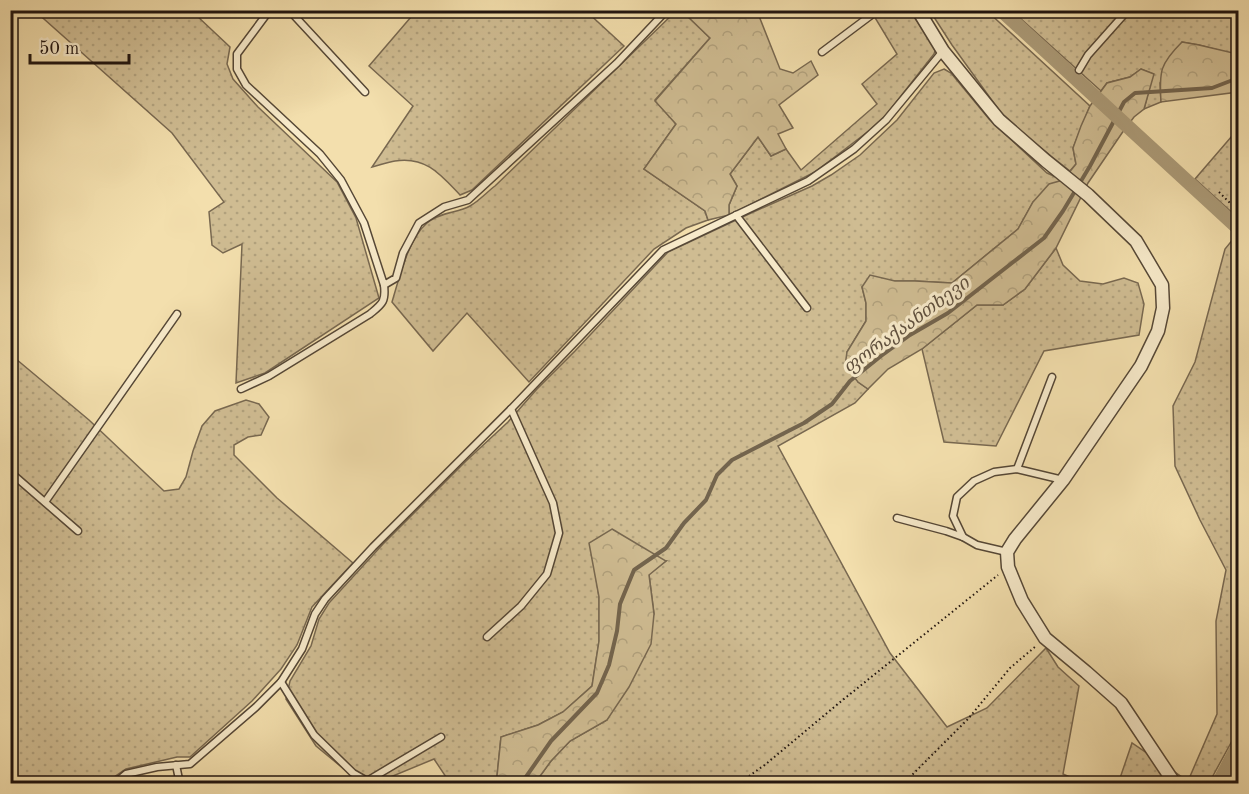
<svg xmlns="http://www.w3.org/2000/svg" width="1249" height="794" viewBox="0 0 1249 794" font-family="'Old Standard TT','Noto Serif Georgian',serif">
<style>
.grass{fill:url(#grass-dots);stroke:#786850;stroke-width:1.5}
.forest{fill:url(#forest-crowns);stroke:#786850;stroke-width:1.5}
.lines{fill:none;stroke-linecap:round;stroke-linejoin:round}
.stream{stroke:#73644d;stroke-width:4}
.canal{stroke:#ab9a77;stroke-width:14}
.service-casing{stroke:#554736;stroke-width:9}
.minor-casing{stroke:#554736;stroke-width:15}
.path{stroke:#20140f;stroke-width:2;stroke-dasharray:1.5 3;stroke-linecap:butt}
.service{stroke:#f7eaca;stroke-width:6}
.minor{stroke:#f7eaca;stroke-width:12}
.labels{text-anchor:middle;stroke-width:6;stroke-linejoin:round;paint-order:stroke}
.water-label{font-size:18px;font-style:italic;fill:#5f503e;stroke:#f7eaca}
</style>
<defs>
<pattern id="grass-dots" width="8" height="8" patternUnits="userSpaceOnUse" patternTransform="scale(1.5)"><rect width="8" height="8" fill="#cfbc92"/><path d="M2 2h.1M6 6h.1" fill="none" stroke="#b1a17d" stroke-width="1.8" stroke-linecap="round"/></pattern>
<pattern id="forest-crowns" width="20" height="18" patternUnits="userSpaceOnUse" patternTransform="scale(1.5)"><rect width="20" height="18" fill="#cfbc92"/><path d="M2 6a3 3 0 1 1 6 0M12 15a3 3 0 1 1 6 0" fill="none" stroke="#b1a17d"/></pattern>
</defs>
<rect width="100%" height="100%" fill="#f3dfad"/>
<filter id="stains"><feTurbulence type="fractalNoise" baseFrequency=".00333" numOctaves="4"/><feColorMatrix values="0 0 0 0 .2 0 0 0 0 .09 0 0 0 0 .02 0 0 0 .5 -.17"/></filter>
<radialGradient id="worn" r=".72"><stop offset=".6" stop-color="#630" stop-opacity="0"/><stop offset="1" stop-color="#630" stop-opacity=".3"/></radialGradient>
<g class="grass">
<path d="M417,10L586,11L624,46L472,190L460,195C441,175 426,156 395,161C388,162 380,165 372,167L413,106L369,66Z"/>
<path d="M35,11H199L196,15L230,47L227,64L233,79L258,107L337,182L356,218L379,298L265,373L236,383L242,244L223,253L212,245L209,212L224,202L172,133Z"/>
<path d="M676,11H682L710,38L655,100L676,124L644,169L705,211L708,220L686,228L654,249L529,382L467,313L433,351L392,302C399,279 408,239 427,223C440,212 458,213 470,206C479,201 487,192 495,186Z"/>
<path d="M871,11H910L936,48L934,54L886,115L870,130L815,172L729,215V205L737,186L730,174L758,137L771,156L786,149L801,170L877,104L862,84L897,54Z"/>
<path d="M930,11H987L1090,106L1073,148L1076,164L1070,171L1028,138L1001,113L952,45Z"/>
<path d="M1012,11H1238V52L1233,54L1199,45L1182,42L1160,83L1161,102L1144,109L1153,74L1141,69L1130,77L1107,83L1101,91Z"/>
<path d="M944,69L951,73L989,119L1047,173L1063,180L1033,202L1018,229L952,283L915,281H895L862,287L866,303V321L847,352L858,382L868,389L855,403L778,446L890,653L947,727L987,708L1046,648L1058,667L1079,686L1063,774L1083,783H535L551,761L570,741L607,720L654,614L649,574L666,561L594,565L599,597V641L592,686L563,712L538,725L501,737L497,776L494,783H450L434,759L376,783H361L316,746L286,699L290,681L311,646L319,619L329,603L383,544L466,461L508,422L537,389L575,351L668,252L751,213L812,186L831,175L860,155L897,120L934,73Z"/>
<path d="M1238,129V218L1195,179Z"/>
<path d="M1238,233V730L1209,783L1118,784L1132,743L1188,781L1217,714L1216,621L1226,570L1200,520L1175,466L1173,406L1195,362L1225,249Z"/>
<path d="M1056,248L1063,265L1080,281L1103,284L1124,278L1138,283L1144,304L1139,335L1044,351L996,446L944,442L922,349L977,305H1003L1025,289Z"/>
<path d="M10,354L89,420L164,491L179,489L186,477L193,451L202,426L215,411L246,400L259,404L269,417L261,435L248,437L234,445V455L277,498L353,563L312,607L297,645L281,669L252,701L190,757H177L126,769L105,783H11Z"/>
</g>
<g class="forest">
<path d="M682,11H757L780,69L793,73L811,61L818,75L779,105L793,128L778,134L786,149L771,156L758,137L730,174L737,186L729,205V215L708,220L705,211L644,169L676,124L655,101L710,38Z"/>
<path d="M1182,42L1199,45L1233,53L1238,52V92L1161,102C1159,71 1160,64 1182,42Z"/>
<path d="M1141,69L1154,74L1144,109L1134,117L1122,133L1088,183L1056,248L1025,289L1003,305H977L922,349L888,369L868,389L858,382L845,366L847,352L866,321V303L862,287L870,275L895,281H915L952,283L1018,229L1033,202L1049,184L1063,180L1076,164L1073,148L1081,126L1090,106L1107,83L1130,77Z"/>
<path d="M612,529L666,561L649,575L654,614L651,644L629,687L607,720L570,741L551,761L535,783H494L497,776L501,737L538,725L563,712L592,686L599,641V597L589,543Z"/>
</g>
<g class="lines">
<path class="stream" d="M521,784L551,741L597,693L609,665L617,631L620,604L634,570L666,548L684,523L706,500L717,475L732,460L804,423L832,404L850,381L881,356L910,335L948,313L1044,238L1063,211L1090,166L1124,102L1135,93L1212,88L1238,78"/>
<g class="canal">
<path d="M1001,10L1238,228"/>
<path d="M1218,784L1238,746"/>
</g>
<defs>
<g id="service">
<path d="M267,10L266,15L237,54V69L246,85L320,154L341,180L364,223L384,285L396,278L403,253L419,223L444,207L468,200L617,63L667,10"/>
<path d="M289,10L365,92"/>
<path d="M822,52L878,10"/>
<path d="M1079,70L1088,55L1128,10"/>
<path d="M736,215L807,308"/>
<path d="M241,389L269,376L370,314C382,304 386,302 384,285"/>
<path d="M1017,469L1052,377"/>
<path d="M10,472L78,531"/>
<path d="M45,502L177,314"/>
<path d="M897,518L946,531L963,537L977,545L1007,552"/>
<path d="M963,537L953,516L957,497L974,481L994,472L1017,469L1063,480"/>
<path d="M487,637L521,606L547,574L559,533L553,503L511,409"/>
<path d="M281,682L314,735L353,773L367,781L441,737"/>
<path d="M176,765L180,784"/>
<path d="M114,784L126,774L157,767L190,764L256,707L281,682L302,649L315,614L325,599L373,547L511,409L663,250L808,181L854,149L886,120L943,51"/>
</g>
<path id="minor" d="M918,10L943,51L999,120L1046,161L1088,195L1136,241L1162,285L1163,308L1158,331L1141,366L1063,480L1015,539L1007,552L1008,567L1022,601L1045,638L1086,672L1121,703L1175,784"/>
</defs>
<use href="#service" class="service-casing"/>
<use href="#minor" class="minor-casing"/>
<g class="path">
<path d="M1219,192L1238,211"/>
<path d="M738,784L766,764L839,703L998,575"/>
<path d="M903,784L968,719L1010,668L1036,646"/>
</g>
<use href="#service" class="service"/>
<use href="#minor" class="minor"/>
</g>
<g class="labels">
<g class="water-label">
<text transform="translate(906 325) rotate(-36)" y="6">ფორაქაანთხევი</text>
</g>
</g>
<rect width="1249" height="794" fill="none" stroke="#f3dfad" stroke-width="36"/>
<rect x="12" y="12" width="1225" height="770" fill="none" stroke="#20140f" stroke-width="3"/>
<rect x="18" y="18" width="1213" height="758" fill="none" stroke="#20140f" stroke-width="1.5"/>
<path d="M30 54v9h99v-9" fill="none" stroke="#20140f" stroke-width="3"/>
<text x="39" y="54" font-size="18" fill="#20140f" stroke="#f7eaca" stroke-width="4.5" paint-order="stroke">50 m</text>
<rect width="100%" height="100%" filter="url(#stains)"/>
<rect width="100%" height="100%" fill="url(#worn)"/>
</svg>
